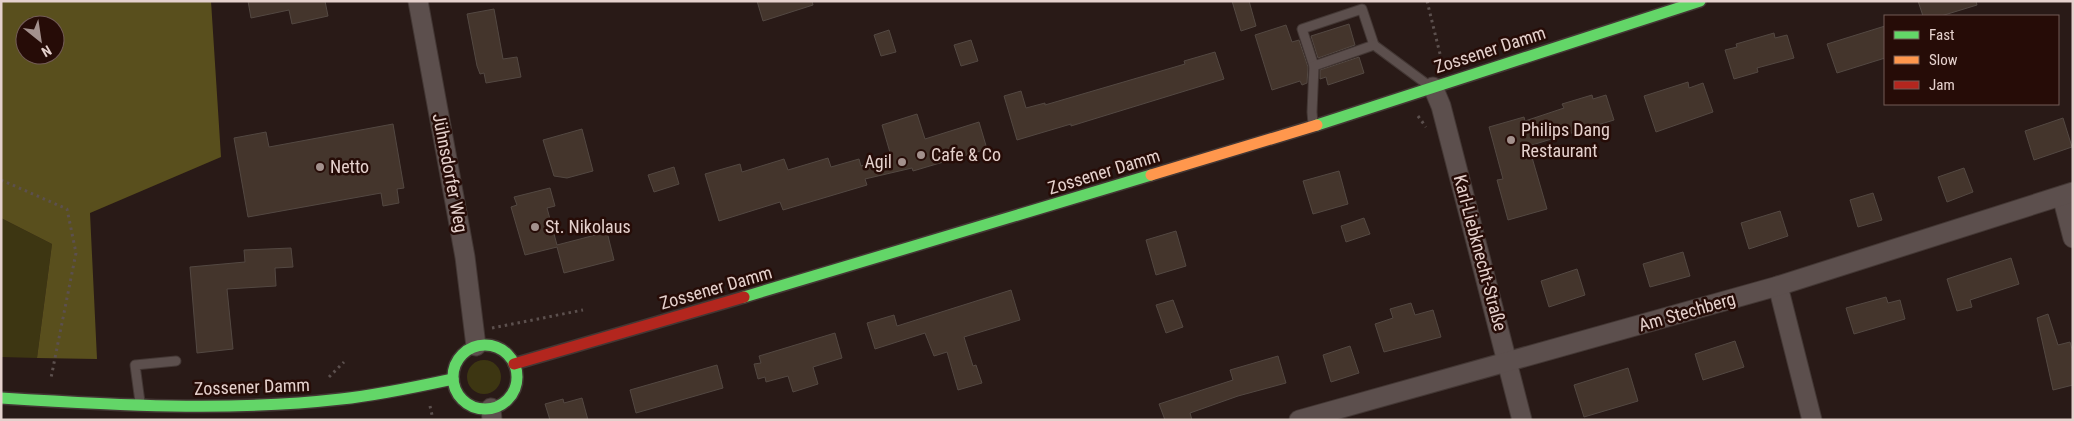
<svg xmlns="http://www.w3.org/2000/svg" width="2074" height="421" viewBox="0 0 2074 421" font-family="'Roboto Condensed',sans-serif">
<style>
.green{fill:#3d3612}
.forest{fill:#594f1d;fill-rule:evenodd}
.building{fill:#44352c;stroke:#534842}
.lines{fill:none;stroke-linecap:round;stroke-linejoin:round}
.lane-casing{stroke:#433734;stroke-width:11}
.street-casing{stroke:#433734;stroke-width:21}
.fast-casing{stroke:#433734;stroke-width:14}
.slow-casing{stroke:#433734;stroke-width:14}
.jam-casing{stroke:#433734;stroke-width:14}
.path{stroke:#5c504e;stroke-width:3;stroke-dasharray:2.5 4;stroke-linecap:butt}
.lane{stroke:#5c4f4d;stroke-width:9}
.street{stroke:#5c4f4d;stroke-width:19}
.fast{stroke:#63d668;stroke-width:11}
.slow{stroke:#ff974d;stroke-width:11}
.jam{stroke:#b3261e;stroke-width:11}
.poi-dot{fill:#a3918d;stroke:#260c07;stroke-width:2}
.labels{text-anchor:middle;stroke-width:5;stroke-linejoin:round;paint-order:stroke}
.street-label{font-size:18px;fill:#e5d1cd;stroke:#260c07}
.poi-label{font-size:18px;fill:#e5d1cd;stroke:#260c07;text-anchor:start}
</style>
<rect width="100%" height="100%" fill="#291a17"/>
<g class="green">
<path d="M1,218L52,244L37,358L1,357Z"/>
<circle cx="484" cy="377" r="17"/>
</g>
<path class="forest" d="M1,1H211L221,157L90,213L97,359L37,358L52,244L1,218ZM25,25H55V55H25Z"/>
<g class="building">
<path d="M248,1H325L328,16L292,24L289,10L251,18Z"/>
<path d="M757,1H812L813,5L763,21Z"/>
<path d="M1232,1H1249L1256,26L1241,31Z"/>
<path d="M1918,1H1976L1977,5L1941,16H1923Z"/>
<path d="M494,9L503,59L517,57L521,77L486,83L484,73L480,74L477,66L467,14Z"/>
<path d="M1349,24L1355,45L1318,58L1311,36Z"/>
<path d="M1286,25L1292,42L1299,40L1308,67L1307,83L1302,85L1300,81L1272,90L1255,35Z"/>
<path d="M1885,26V58L1837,73L1827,44Z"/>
<path d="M889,30L896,52L881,56L874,35Z"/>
<path d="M1774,33L1775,38L1787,35L1794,58L1757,68L1758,72L1734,79L1725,50L1737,47L1736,44Z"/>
<path d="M971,40L978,61L961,66L954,45Z"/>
<path d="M1215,52L1224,79L1071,126V124L1017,140L1004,96L1021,91L1026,108L1045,103V105L1185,64L1184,61Z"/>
<path d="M1359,57L1364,73L1328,85L1326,77L1320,79V70Z"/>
<path d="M1688,82L1689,88L1703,83L1713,112L1656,132L1644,96Z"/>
<path d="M1592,95L1593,99L1606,95L1614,120L1532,145L1534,153L1531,154L1547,209L1508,220L1497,180L1503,179L1489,127L1524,117L1525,121L1564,108L1562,104Z"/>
<path d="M917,114L925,139L979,122L987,149L913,171L912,168L865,179L867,185L783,210L780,202L719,221L705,174L740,164L742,172L784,159L788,170L828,158L831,167L859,159L861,166L891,156L882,125Z"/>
<path d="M2063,118L2072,147L2034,160L2025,131Z"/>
<path d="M393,124L404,188L397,189L399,203L383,206L381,193L248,217L234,138L266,132L269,147Z"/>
<path d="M582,129L593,171L567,178L554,176L543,140Z"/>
<path d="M674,167L679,184L654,192L648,175Z"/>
<path d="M1964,168L1973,192L1947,202L1938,177Z"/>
<path d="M1339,171L1348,204L1313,214L1303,181Z"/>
<path d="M550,188L555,206L547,208L557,245L607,232L614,260L564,273L557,247L525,255L511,207L517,205L514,197Z"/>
<path d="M1873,193L1882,220L1858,227L1850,200Z"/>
<path d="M1780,211L1788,236L1749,249L1741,223Z"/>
<path d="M1364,218L1370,234L1346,242L1341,226Z"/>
<path d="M1176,231L1186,266L1156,275L1146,240Z"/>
<path d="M291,248L293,267L275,268L276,286L227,289L233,349L197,353L190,267L245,262L244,250Z"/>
<path d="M1683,252L1690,276L1650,287L1643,264Z"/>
<path d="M2011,258L2019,284L1970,300L1972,307L1957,311L1947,279Z"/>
<path d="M1577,269L1585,295L1549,307L1541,281Z"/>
<path d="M1011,290L1020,320L964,337L973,366L976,365L982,383L958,390L947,352L934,356L925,333L875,349L867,323L894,315L897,326Z"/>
<path d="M1886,297L1888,303L1900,300L1905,319L1854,334L1846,308Z"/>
<path d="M1173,300L1183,327L1166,333L1156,305Z"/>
<path d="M1411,303L1415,315L1433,310L1441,337L1384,352L1375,324L1393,318L1390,309Z"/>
<path d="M2048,314L2058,345L2070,342L2073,353V385L2053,390L2037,318Z"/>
<path d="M835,333L842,358L813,367L818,384L793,392L788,376L766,382L765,377L758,379L754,364L761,363L759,356Z"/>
<path d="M1735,341L1744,367L1703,380L1695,354Z"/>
<path d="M1350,346L1359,373L1331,382L1323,355Z"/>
<path d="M1278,356L1286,383L1238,396L1190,413L1192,420H1165L1159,404L1233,380L1230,370Z"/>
<path d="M717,365L723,388L636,413L630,390Z"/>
<path d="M1628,368L1638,401L1584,417L1574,385Z"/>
<path d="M582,398L588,420H550L545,404L563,399L564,403Z"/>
</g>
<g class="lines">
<defs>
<g id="lane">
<path d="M1314,66L1302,29L1362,9L1374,45"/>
<path d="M1313,124L1312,112L1314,66L1374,45L1428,85"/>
<path d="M140,402L135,365L176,361"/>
</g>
<g id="street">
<path d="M418,1L465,257L476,346"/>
<path d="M1433,87L1441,106L1522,420"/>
<path d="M2062,196L2073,238"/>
<path d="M1778,286L1812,420"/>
<path d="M491,408L492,420"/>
<path d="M1299,420L1778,286L2073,192"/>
</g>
<g id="fast">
<path d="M1317,125L1700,1"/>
<path d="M744,297L1151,175"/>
<circle cx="485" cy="377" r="32"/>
<path d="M1,398C114,405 228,412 341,399C379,395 416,387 453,379"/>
</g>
<path id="slow" d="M1151,175L1317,125"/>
<path id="jam" d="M514,364L744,297"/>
</defs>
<use href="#lane" class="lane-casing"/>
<use href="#street" class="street-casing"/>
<use href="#fast" class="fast-casing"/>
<use href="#slow" class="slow-casing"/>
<use href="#jam" class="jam-casing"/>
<g class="path">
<path d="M1427,1L1442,62"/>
<path d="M1418,116L1426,127"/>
<path d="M1,180L67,209L76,253L51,378"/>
<path d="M492,328L583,310"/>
<path d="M329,377L344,362"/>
<path d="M430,406L432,415"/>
</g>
<use href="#lane" class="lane"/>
<use href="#street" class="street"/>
<use href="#fast" class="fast"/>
<use href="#slow" class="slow"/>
<use href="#jam" class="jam"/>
</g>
<g class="poi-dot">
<circle cx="1511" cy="140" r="5"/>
<circle cx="921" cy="155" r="5"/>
<circle cx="902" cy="162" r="5"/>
<circle cx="320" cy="167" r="5"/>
<circle cx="535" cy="227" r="5"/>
</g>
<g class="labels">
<g class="street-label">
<text transform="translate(1490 50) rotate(-18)" y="6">Zossener Damm</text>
<text transform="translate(1104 172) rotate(-17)" y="6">Zossener Damm</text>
<text transform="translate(450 173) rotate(79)" y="6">Jühnsdorfer Weg</text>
<text transform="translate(1480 253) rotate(75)" y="6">Karl-Liebknecht-Straße</text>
<text transform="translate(716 288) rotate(-16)" y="6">Zossener Damm</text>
<text transform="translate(1687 312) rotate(-16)" y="6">Am Stechberg</text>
<text transform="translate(252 387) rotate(-2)" y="6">Zossener Damm</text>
</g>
<g class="poi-label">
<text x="1521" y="136">Philips Dang<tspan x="1521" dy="21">Restaurant</tspan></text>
<text x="931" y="161">Cafe &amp; Co</text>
<text x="892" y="168" text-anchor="end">Agil</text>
<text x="330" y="173">Netto</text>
<text x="545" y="233">St. Nikolaus</text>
</g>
</g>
<rect width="2074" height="421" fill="none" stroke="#e5d1cd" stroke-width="5"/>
<rect x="1884" y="15" width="175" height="90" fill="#260c07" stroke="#725b56"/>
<rect x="1894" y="31" width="25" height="8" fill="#63d668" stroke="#725b56"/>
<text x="1929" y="40" font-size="15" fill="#e5d1cd">Fast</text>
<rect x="1894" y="56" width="25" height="8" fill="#ff974d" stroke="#725b56"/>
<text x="1929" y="65" font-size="15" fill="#e5d1cd">Slow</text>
<rect x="1894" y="81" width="25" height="8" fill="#b3261e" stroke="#725b56"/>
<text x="1929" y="90" font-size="15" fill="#e5d1cd">Jam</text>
<g transform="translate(40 40) rotate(150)"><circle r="24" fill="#260c07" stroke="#725b56"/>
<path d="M0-4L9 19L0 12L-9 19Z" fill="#a3918d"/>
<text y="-8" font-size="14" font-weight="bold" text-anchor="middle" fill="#e5d1cd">N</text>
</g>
</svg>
